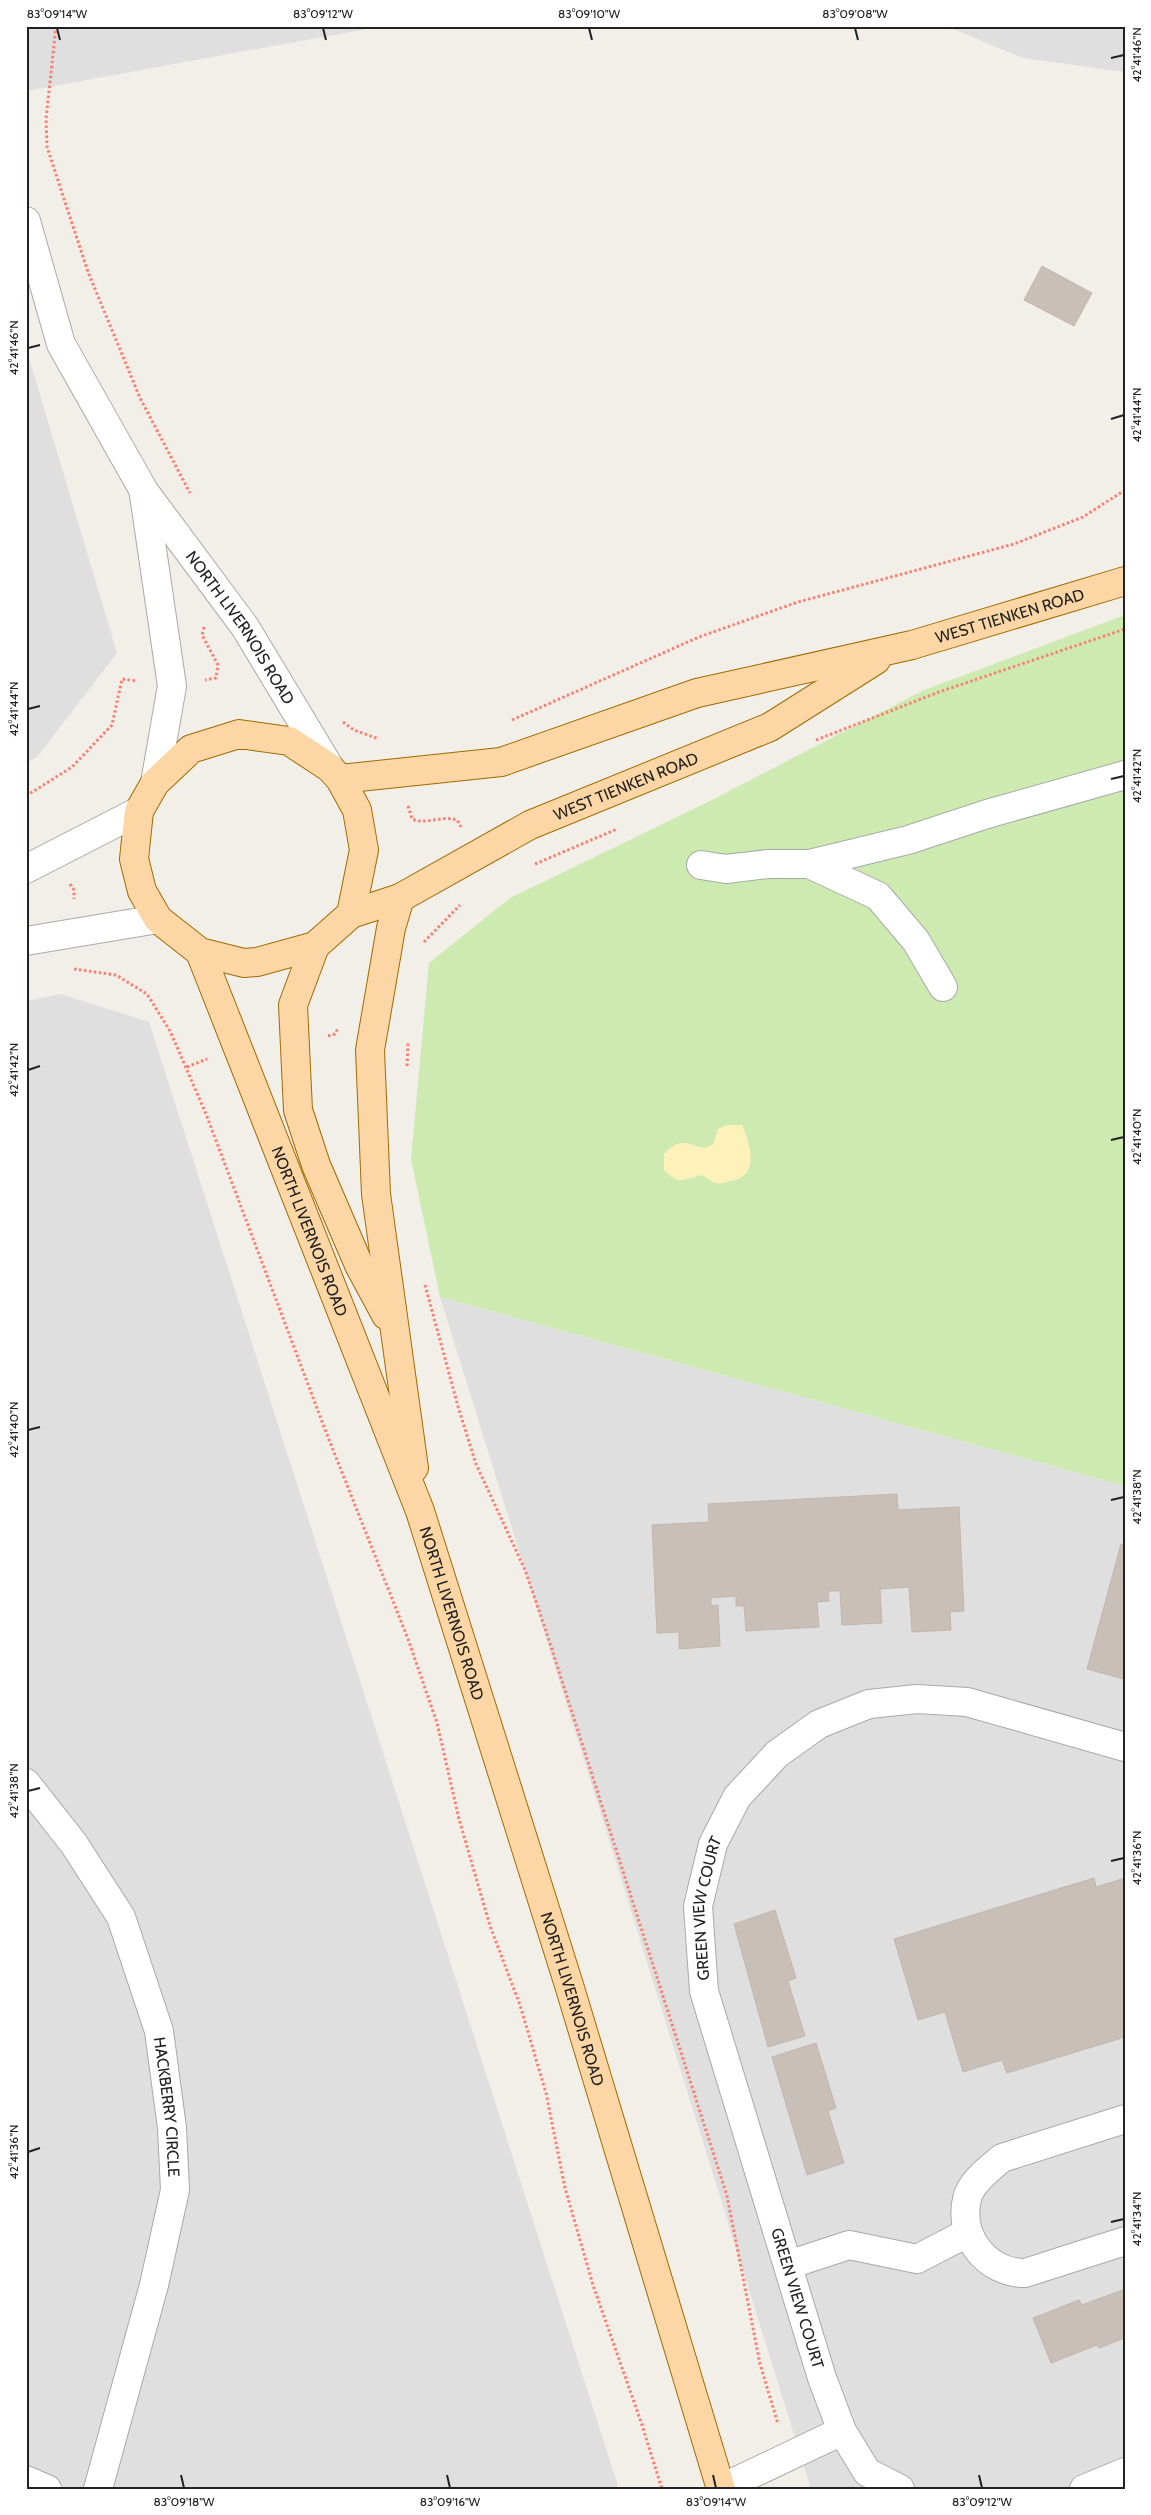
<svg xmlns="http://www.w3.org/2000/svg" width="1151" height="2515" viewBox="0 0 1151 2515" font-family="Cabin,sans-serif">
<style>
.residential{fill:#e0dfdf}
.grass{fill:#cdebb0}
.sand{fill:#fff1ba}
.building{fill:#c7bfb8;stroke:#c4b6ab}
.lines{fill:none;stroke-linecap:round;stroke-linejoin:round}
.minor-casing{stroke:#a9a9a9;stroke-width:30}
.major-casing{stroke:#a06b00;stroke-width:30}
.path{stroke:#fa8072;stroke-width:3;stroke-dasharray:2.5 2.5;stroke-linecap:butt}
.minor{stroke:#fff;stroke-width:28}
.major{stroke:#fcd6a4;stroke-width:28}
.ticks{fill:none;stroke:#222;stroke-width:2}
.labels{text-anchor:middle;stroke-width:4;stroke-linejoin:round;paint-order:stroke}
.street-label{font-size:16px;fill:#222;stroke:#fff}
.neatline{fill:none;stroke:#222;stroke-width:2}
.ticks-label{font-size:12px;text-anchor:middle;fill:#222}
</style>
<rect width="100%" height="100%" fill="#f2efe9"/>
<g class="residential">
<path d="M26,26H383L26,91Z"/>
<path d="M946,26H1125V72L1023,58Z"/>
<path d="M26,348L117,653L37,757L26,763Z"/>
<path d="M61,994L149,1022L619,2489H26V1001Z"/>
<path d="M440,1297L1125,1486V2489H811Z"/>
</g>
<path class="grass" d="M1125,615V1486L440,1297L411,1159L429,963L510,898L710,801L924,690Z"/>
<path class="sand" d="M726,1125H742C750,1143 761,1176 731,1181C727,1182 720,1184 715,1183C711,1181 706,1177 701,1175C683,1180 678,1185 664,1170V1154C681,1136 685,1145 705,1148L713,1144L718,1129Z"/>
<g class="building">
<path d="M1042,266L1092,293L1074,326L1024,300Z"/>
<path d="M897,1494L898,1510L959,1507L964,1611L950,1612L951,1630L912,1632L909,1587L880,1589L882,1623L842,1625L840,1591H828L829,1601L817,1602L819,1627L746,1631L744,1606H736V1596L711,1598V1606L718,1605L720,1646L679,1649V1632L657,1633L652,1525L709,1522L708,1504Z"/>
<path d="M1121,1544L1125,1545L1124,1679L1087,1669Z"/>
<path d="M1094,1878L1096,1887L1125,1878V2037L1007,2073L1002,2060L963,2072L945,2012L918,2020L894,1939Z"/>
<path d="M775,1910L796,1978L788,1981L805,2036L768,2047L734,1924Z"/>
<path d="M816,2043L836,2108L828,2111L844,2163L807,2175L772,2057Z"/>
<path d="M1125,2289V2338L1099,2348L1097,2345L1051,2363L1033,2318L1079,2300L1082,2305Z"/>
</g>
<g class="lines">
<defs>
<g id="minor">
<path id="s1" d="M26,221L61,344L144,491L245,627L330,768"/>
<path d="M144,495L172,686L155,783"/>
<path d="M809,864L908,840L987,814L1125,775"/>
<path d="M701,865L726,869L768,864H809L878,896L916,941L943,987"/>
<path d="M26,869L139,811"/>
<path d="M26,941L158,919"/>
<path id="s2" d="M26,1783L74,1844L121,1917L159,2031L172,2128L175,2190L154,2285L98,2489"/>
<path d="M1125,2119L1002,2158C990,2168 970,2183 967,2199C958,2237 987,2273 1025,2273L1125,2241"/>
<path d="M788,2265L849,2245L917,2259L967,2233"/>
<path d="M26,2480L47,2489"/>
<path d="M720,2489L842,2431"/>
<path id="s3" d="M900,2489L867,2472L842,2431L822,2378L704,1991L698,1906L713,1844L737,1797L777,1754L819,1724L869,1704L917,1699L967,1702L1125,1747"/>
<path d="M1084,2489L1125,2472"/>
</g>
<g id="major">
<path d="M239,734L289,741L330,768L340,779L357,810L364,850L351,914L315,946L257,962L244,963L200,952L158,919L142,891L134,859L139,811L155,783L191,749Z"/>
<path id="s4" d="M340,779L501,762L697,693L912,645L1125,581"/>
<path d="M400,898L391,928L370,1050L376,1194L414,1468"/>
<path id="s5" d="M351,914L400,898L530,825L770,727L876,660"/>
<path d="M315,946L293,1005L298,1110L316,1165L359,1265L386,1315"/>
<path id="s6" d="M200,952L420,1511L569,1985L721,2489"/>
</g>
</defs>
<use href="#minor" class="minor-casing"/>
<use href="#major" class="major-casing"/>
<g class="path">
<path d="M56,26L46,119L47,147L88,272L140,398L190,493"/>
<path d="M204,627L202,635L218,665L216,678L205,680"/>
<path d="M512,720L699,637L798,602L1014,544L1083,517L1125,490"/>
<path d="M343,722L354,730L379,739"/>
<path d="M816,740L939,692L1125,629"/>
<path d="M26,796L72,767L112,725L122,679L137,681"/>
<path d="M408,806L412,819C426,825 442,815 457,820L461,827"/>
<path d="M535,864L617,829"/>
<path d="M70,884L74,890V899"/>
<path d="M424,942L460,905"/>
<path d="M74,969L116,975L147,994L170,1031L206,1114L326,1432L408,1639L437,1723L459,1819L490,1926L520,2005L546,2093L565,2188L593,2285L641,2422L662,2489"/>
<path d="M328,1036L335,1034L338,1028"/>
<path d="M407,1066L408,1042"/>
<path d="M187,1067L207,1059"/>
<path d="M425,1285L459,1410L476,1464L525,1570L545,1628L727,2196L760,2364L778,2424"/>
</g>
<use href="#minor" class="minor"/>
<use href="#major" class="major"/>
</g>
<path class="ticks" d="M57,28L60,40M323,28L326,40M589,28L592,40M855,28L858,40M1111,58L1124,55M28,348L40,345M1111,419L1124,415M28,709L40,706M1111,779L1124,776M28,1070L40,1066M1111,1140L1124,1137M28,1430L40,1427M1111,1500L1124,1497M28,1791L40,1788M1111,1861L1124,1858M28,2152L40,2148M1111,2222L1124,2219M181,2475L184,2488M447,2475L450,2488M713,2475L716,2488M979,2475L982,2488"/>
<g class="labels">
<g class="street-label">
<text dy="6" stroke="none"><textPath href="#s4" startOffset="692">WEST TIENKEN ROAD</textPath></text>
<text dy="6" stroke="none"><textPath href="#s1" startOffset="464">NORTH LIVERNOIS ROAD</textPath></text>
<text dy="6" stroke="none"><textPath href="#s5" startOffset="304">WEST TIENKEN ROAD</textPath></text>
<text dy="6" stroke="none"><textPath href="#s6" startOffset="300">NORTH LIVERNOIS ROAD</textPath></text>
<text dy="6" stroke="none"><textPath href="#s6" startOffset="708">NORTH LIVERNOIS ROAD</textPath></text>
<text dy="6" stroke="none"><textPath href="#s3" startOffset="630">GREEN VIEW COURT</textPath></text>
<text dy="6" stroke="none"><textPath href="#s6" startOffset="1112">NORTH LIVERNOIS ROAD</textPath></text>
<text dy="6" stroke="none"><textPath href="#s2" startOffset="361">HACKBERRY CIRCLE</textPath></text>
<text transform="translate(798 2298) rotate(73)" y="6">GREEN VIEW COURT</text>
</g>
</g>
<rect width="1151" height="2515" fill="none" stroke="#ffffff" stroke-width="55"/>
<rect x="28" y="28" width="1096" height="2460" class="neatline"/>
<g class="ticks-label">
<text x="57" y="18">83°09'14"W</text>
<text x="323" y="18">83°09'12"W</text>
<text x="589" y="18">83°09'10"W</text>
<text x="855" y="18">83°09'08"W</text>
<text transform="translate(1137 55) rotate(-90)" y="4">42°41'46"N</text>
<text transform="translate(14 348) rotate(-90)" y="4">42°41'46"N</text>
<text transform="translate(1137 415) rotate(-90)" y="4">42°41'44"N</text>
<text transform="translate(14 709) rotate(-90)" y="4">42°41'44"N</text>
<text transform="translate(1137 776) rotate(-90)" y="4">42°41'42"N</text>
<text transform="translate(14 1070) rotate(-90)" y="4">42°41'42"N</text>
<text transform="translate(1137 1137) rotate(-90)" y="4">42°41'40"N</text>
<text transform="translate(14 1430) rotate(-90)" y="4">42°41'40"N</text>
<text transform="translate(1137 1497) rotate(-90)" y="4">42°41'38"N</text>
<text transform="translate(14 1791) rotate(-90)" y="4">42°41'38"N</text>
<text transform="translate(1137 1858) rotate(-90)" y="4">42°41'36"N</text>
<text transform="translate(14 2152) rotate(-90)" y="4">42°41'36"N</text>
<text transform="translate(1137 2219) rotate(-90)" y="4">42°41'34"N</text>
<text x="184" y="2506">83°09'18"W</text>
<text x="450" y="2506">83°09'16"W</text>
<text x="716" y="2506">83°09'14"W</text>
<text x="982" y="2506">83°09'12"W</text>
</g>
</svg>
